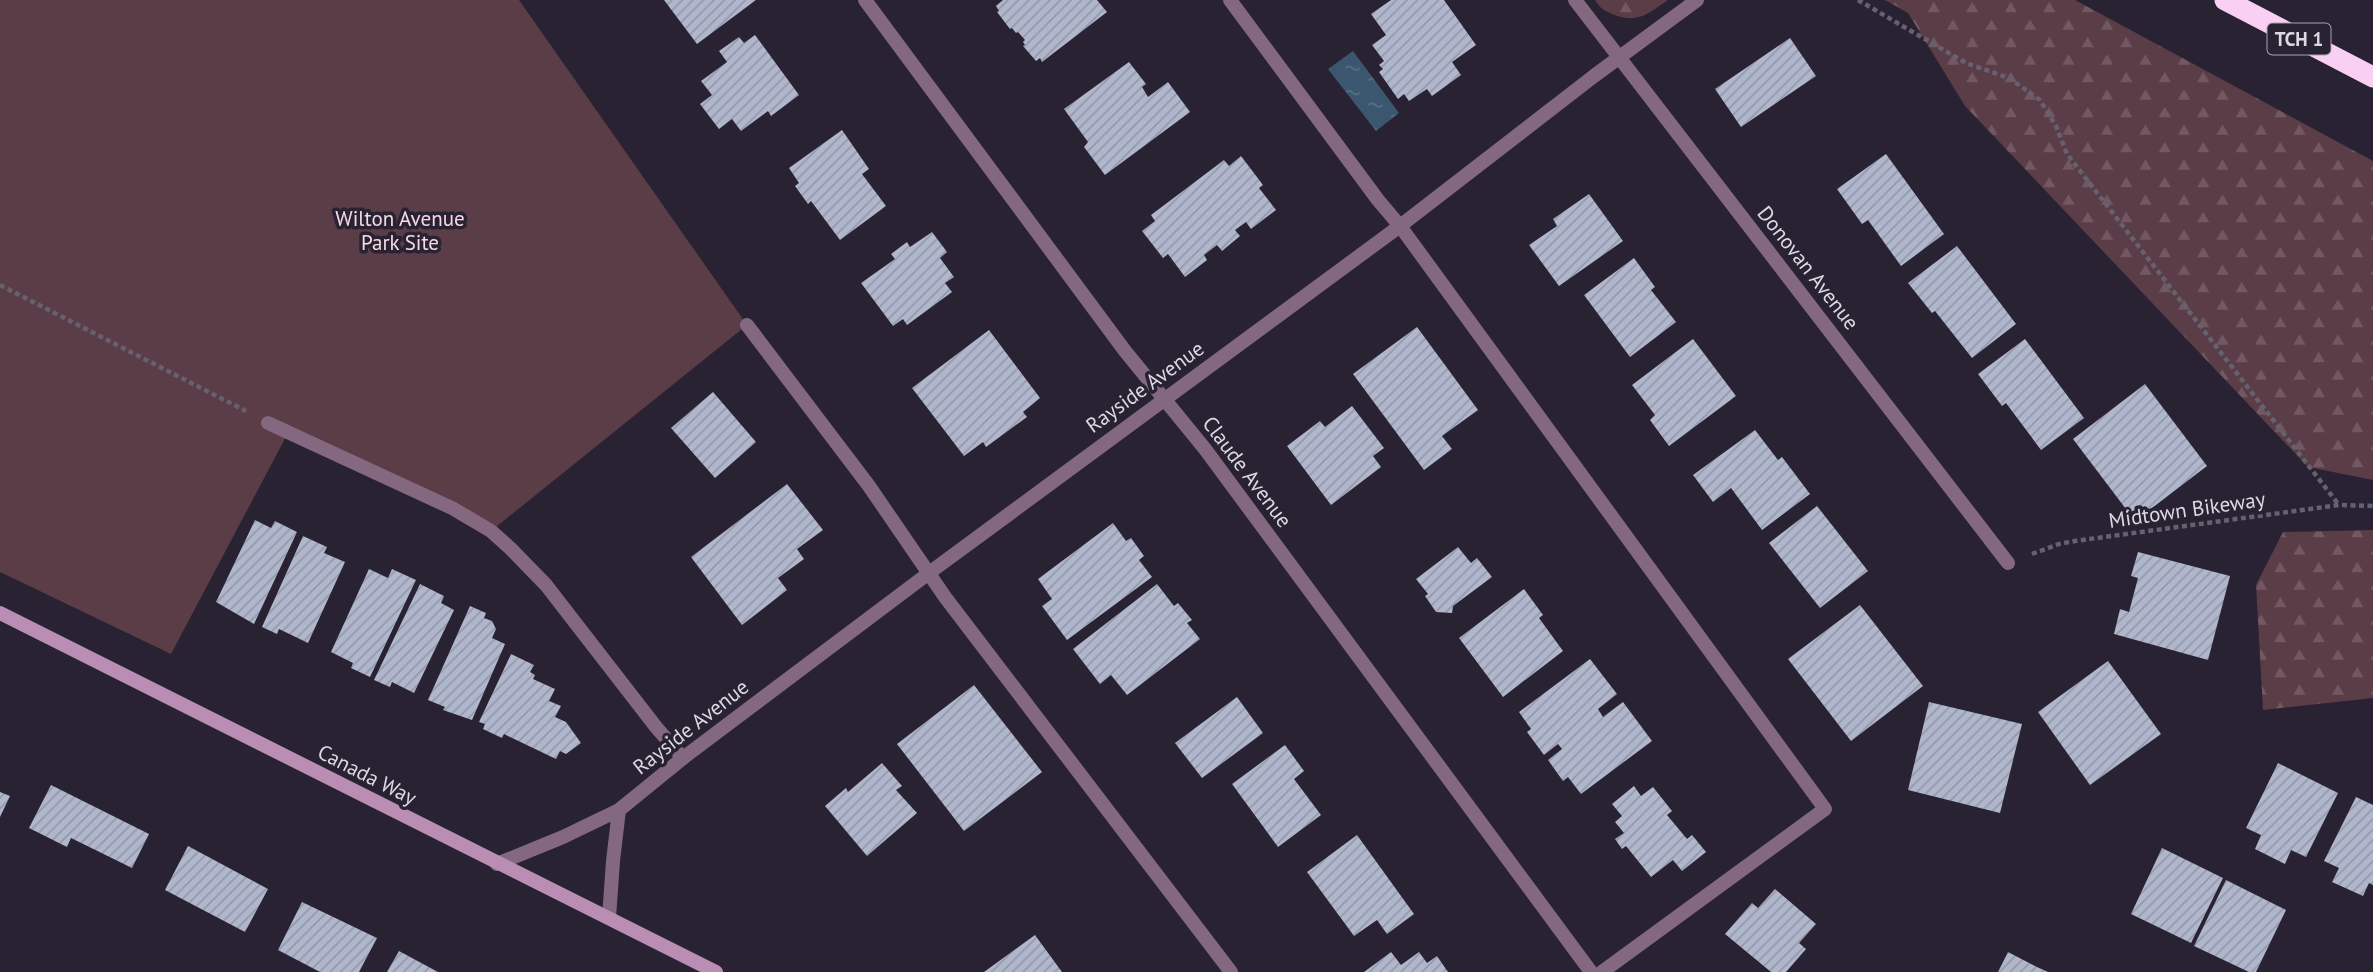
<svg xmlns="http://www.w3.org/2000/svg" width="2373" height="972" viewBox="0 0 2373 972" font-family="'PT Sans',sans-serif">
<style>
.forest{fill:url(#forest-firs)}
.park{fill:#5a3d46}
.water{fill:url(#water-ripples)}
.building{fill:url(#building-hatch)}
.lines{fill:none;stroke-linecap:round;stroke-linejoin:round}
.path{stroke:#66616f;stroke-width:4.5;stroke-dasharray:5 3.5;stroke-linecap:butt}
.service{stroke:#836880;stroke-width:14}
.minor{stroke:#836880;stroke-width:14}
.secondary{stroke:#b98db4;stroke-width:14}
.motorway{stroke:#f9cff3;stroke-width:21}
.labels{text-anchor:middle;stroke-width:7;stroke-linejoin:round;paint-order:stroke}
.shield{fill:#282232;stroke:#a7a2af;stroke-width:2}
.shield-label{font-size:19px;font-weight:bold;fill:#ddd9e4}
.park-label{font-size:21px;fill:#f6dae2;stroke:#282232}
.street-label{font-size:21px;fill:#ddd9e4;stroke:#282232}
</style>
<defs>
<pattern id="forest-firs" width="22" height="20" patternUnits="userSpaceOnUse" patternTransform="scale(1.75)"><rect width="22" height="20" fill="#5a3d46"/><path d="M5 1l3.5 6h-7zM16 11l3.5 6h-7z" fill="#715861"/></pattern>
<pattern id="water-ripples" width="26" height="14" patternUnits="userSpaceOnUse" patternTransform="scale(1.75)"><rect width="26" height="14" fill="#3b576f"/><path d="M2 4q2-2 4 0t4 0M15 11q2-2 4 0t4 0" fill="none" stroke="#576f83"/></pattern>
<pattern id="building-hatch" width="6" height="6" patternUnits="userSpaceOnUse" patternTransform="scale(1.75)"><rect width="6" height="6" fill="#b0b6cc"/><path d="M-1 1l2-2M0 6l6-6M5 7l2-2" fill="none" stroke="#9499aa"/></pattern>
</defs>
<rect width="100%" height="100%" fill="#282232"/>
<g class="forest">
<path d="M1595,0H1668C1646,15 1638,24 1612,14C1603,10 1600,8 1595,0Z"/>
<path d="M1885,0H2075L2373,161V480L2308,467L1965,106L1908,13Z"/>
<path d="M2373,530V698L2263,710L2256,585L2283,532Z"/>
</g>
<path class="park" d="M0,0H519L747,325L491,531L288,433L171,654L0,572Z"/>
<path class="water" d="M1353,51L1399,113L1376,131L1328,69Z"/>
<g class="building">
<path d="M664,0H756L697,44Z"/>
<path d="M1003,0H1097L1107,12L1042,62L1040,58L1036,61L1023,46L1025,45L1023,42L1025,40L1018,32L1016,33L1012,28L1010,29L997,12L999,11L996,6Z"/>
<path d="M1391,0H1444L1476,45L1452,62L1461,75L1432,96L1427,89L1409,101L1404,94L1398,99L1379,72L1383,69L1379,65L1384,61L1372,45L1386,35L1371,14Z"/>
<path d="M755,35L799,95L771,116L768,111L741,131L732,119L719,129L700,104L712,95L701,81L727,62L719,51L739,37L744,43Z"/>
<path d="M1790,38L1816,76L1741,127L1715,89Z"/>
<path d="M1129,62L1146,84L1142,87L1148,97L1168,82L1190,112L1105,175L1084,147L1088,142L1064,109Z"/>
<path d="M842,130L869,169L862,174L886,206L840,240L811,201L808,204L795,186L799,183L789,168Z"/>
<path d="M1886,154L1944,234L1901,266L1868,220L1862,224L1837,189Z"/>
<path d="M1241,156L1263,185L1259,188L1276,210L1251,229L1246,222L1235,230L1240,236L1222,251L1217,245L1204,255L1207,260L1185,277L1168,254L1163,258L1142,231L1155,221L1151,215L1224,160L1229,166Z"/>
<path d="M1589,194L1623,241L1559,286L1529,245L1557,226L1553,219Z"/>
<path d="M932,232L947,252L940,258L954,277L945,283L952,292L907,325L903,319L893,326L861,283L895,259L891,254L907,242L910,247Z"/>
<path d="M1957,246L2016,324L1972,358L1935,311L1932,313L1908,283Z"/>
<path d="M1634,258L1655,287L1651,290L1676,322L1630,357L1584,295Z"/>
<path d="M1417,327L1478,410L1442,436L1452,449L1424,470L1353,374Z"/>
<path d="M989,330L1040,398L1023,412L1027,417L986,447L983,442L964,456L912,388Z"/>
<path d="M1693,339L1736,396L1669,446L1650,420L1655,415L1632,385Z"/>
<path d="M2025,339L2084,418L2041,450L2006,403L2002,406L1978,374Z"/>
<path d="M2145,384L2207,466L2135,521L2073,439Z"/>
<path d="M713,392L756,442L715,478L671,428Z"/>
<path d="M1352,406L1384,448L1373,456L1381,467L1331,505L1287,446L1320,421L1325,427Z"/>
<path d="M1755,430L1778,460L1782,457L1810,494L1762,530L1731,488L1713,502L1693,475Z"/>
<path d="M787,484L823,530L797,549L804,559L778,578L787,590L742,625L691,557Z"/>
<path d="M1817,506L1868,571L1820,608L1769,543Z"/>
<path d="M255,520L271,528L275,521L297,532L254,624L216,602Z"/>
<path d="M1113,523L1126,541L1131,538L1144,556L1139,560L1152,577L1067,640L1042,606L1052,599L1038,579Z"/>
<path d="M303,536L327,547L324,553L345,562L308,643L279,629L277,634L262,627Z"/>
<path d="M1458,547L1471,563L1477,558L1492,577L1453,606L1452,613L1436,612L1425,596L1428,594L1416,579Z"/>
<path d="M2138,552L2230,576L2208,660L2114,634L2120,609L2129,612L2138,578L2131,576Z"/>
<path d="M369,569L388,578L392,569L416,580L370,677L351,668L353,663L331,652Z"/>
<path d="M420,584L444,596L441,603L454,610L414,693L392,682L390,687L374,680Z"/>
<path d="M1157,584L1174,606L1178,603L1192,620L1187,623L1200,639L1127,695L1111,675L1100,684L1073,649Z"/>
<path d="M1524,589L1543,615L1539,618L1563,651L1503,697L1459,638Z"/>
<path d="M1860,605L1923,686L1851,741L1788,659Z"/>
<path d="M470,606L486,613L484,618L492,621L496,629L492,638L505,644L472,720L443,710L445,707L428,700Z"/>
<path d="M511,654L534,665L530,672L535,675L533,679L555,689L549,701L561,706L555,717L566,722L581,743L566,754L560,751L556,759L504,734L502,738L483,729L485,724L479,722Z"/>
<path d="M1590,659L1617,694L1598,709L1603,717L1623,702L1652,741L1581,794L1568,777L1563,781L1548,760L1562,749L1558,744L1544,755L1527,732L1531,729L1519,712Z"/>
<path d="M2108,661L2161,734L2090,785L2038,712Z"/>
<path d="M974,685L1042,772L964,831L897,744Z"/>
<path d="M1237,697L1263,733L1202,778L1175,743Z"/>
<path d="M1929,702L2022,724L2000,813L1908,790Z"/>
<path d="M1285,745L1304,771L1294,779L1321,815L1278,847L1232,784Z"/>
<path d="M882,763L902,786L896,790L917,813L867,856L825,806L846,788L848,792Z"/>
<path d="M2278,763L2338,793L2306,857L2291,850L2285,864L2255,849L2261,835L2246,828Z"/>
<path d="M51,785L149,834L132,868L71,838L67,847L29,828Z"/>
<path d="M1634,786L1641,796L1653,787L1672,811L1667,815L1687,839L1692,835L1706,852L1682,871L1673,860L1651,877L1626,846L1622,849L1615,839L1624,833L1615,822L1622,816L1612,804Z"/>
<path d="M0,792L10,796L0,817Z"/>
<path d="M2356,797L2373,805V885L2369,883L2363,896L2332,882L2339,868L2324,861Z"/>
<path d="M1357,835L1414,914L1387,934L1377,920L1354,936L1307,872Z"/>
<path d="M188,846L268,889L245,932L165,890Z"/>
<path d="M2162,848L2223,878L2191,943L2131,914Z"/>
<path d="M2226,880L2286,910L2256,972H2249L2194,946Z"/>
<path d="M1775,889L1816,924L1799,943L1806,949L1786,972H1771L1725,934L1752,903L1758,908Z"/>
<path d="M302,902L377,938L359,972H320L278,950Z"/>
<path d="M1035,935L1062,972H984Z"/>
<path d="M399,951L438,972H387Z"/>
<path d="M1391,952L1401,965L1419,952L1427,963L1437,956L1448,972H1364Z"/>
<path d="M2008,952L2037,967L2048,972H1998Z"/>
</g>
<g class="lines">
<g class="path">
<path d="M1858,0L1966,63L2009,78L2040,100L2056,126L2067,154L2339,505"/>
<path d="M0,285L246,411"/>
<path d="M2032,554L2059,544L2075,541L2339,505L2373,506"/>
</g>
<g class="service">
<path d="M1230,0L1378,200L1400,226L1825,809L1602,972"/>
<path d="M747,325L869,486L945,597L1231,972"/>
<path d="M268,423L452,508L491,531L510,548L546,585L656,727L683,758"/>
</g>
<g class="minor">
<path d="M865,0L1125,351L1205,449L1591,972"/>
<path d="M1575,0L2008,563"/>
<path d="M497,864L563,837L619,810L683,758L929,573L1400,226L1594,76L1697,0"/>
<path d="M609,918L613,861L619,810"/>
</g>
<path class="secondary" d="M0,613L716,972"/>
<path class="motorway" d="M2225,0L2373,77"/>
</g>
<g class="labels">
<rect class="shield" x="2267.5" y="23.5" width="63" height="31" rx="5"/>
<g class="shield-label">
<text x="2299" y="46">TCH 1</text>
</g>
<g class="park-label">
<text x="400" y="226">Wilton Avenue<tspan x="400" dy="24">Park Site</tspan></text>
</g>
<g class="street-label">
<text transform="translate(1808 268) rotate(52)" y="7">Donovan Avenue</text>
<text transform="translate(1145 387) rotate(-36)" y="7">Rayside Avenue</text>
<text transform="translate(1247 472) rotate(53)" y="7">Claude Avenue</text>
<text transform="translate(2187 510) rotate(-8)" y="7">Midtown Bikeway</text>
<text transform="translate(691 727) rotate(-38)" y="7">Rayside Avenue</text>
<text transform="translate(367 775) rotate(27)" y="7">Canada Way</text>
</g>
</g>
</svg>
